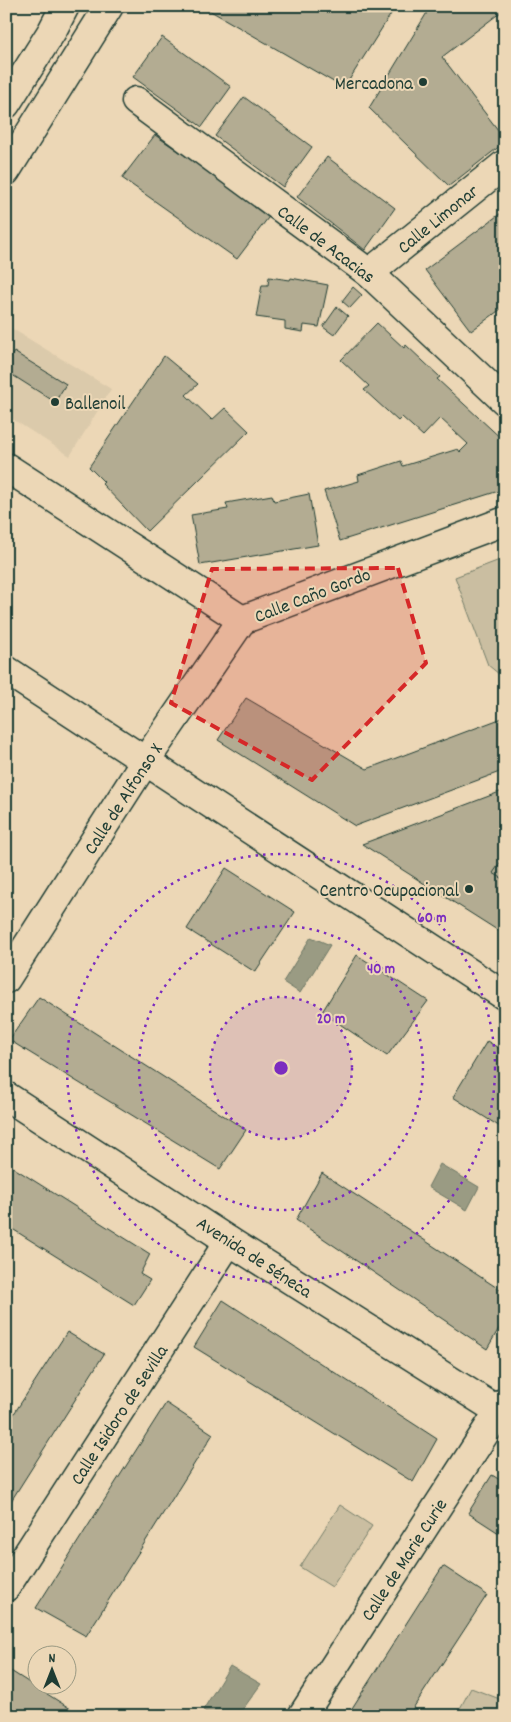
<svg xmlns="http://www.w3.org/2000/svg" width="511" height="1722" viewBox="0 0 511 1722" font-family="Dekko,sans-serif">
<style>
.built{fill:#dbcaab}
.green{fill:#cabea1;stroke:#747e6a}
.water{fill:#9a9b83;stroke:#697563}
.building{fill:#b3ac92;stroke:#1f3d34}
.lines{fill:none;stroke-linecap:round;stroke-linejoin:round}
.minor-casing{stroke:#1f3d34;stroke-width:31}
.primary-casing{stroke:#1f3d34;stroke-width:31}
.minor{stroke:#ecd7b6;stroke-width:28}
.primary{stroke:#ecd7b6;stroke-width:28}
.marked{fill:#d62828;fill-opacity:0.2;stroke:#d62828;stroke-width:4;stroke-dasharray:10 6;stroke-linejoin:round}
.ring{fill:none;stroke:#7b2cbf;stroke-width:2.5;stroke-dasharray:2.5 5}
.poi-dot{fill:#1f3d34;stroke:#ecd7b6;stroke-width:2}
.labels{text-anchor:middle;stroke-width:4;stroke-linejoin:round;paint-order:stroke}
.poi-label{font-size:19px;fill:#1f3d34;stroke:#ecd7b6;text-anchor:end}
.street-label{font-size:19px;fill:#1f3d34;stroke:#ecd7b6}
.centre{fill:#7b2cbf;stroke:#ecd7b6;stroke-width:2.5}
.ring-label{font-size:15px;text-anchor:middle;font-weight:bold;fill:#7b2cbf;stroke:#ecd7b6;stroke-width:4;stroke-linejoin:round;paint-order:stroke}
</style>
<rect width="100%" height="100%" fill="#ecd7b6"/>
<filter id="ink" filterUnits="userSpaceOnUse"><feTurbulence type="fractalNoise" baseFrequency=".02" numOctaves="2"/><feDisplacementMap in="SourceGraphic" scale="10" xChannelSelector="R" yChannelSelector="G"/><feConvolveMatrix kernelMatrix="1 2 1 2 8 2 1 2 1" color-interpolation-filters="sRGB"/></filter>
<g filter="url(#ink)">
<path class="built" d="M6,325L111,389L70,456L6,415Z"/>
<g class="green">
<path d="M505,558V679L488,665L455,577Z"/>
<path d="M340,1505L372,1526L332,1587L300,1567Z"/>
<path d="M471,1688L505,1701V1716H460L457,1714Z"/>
</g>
<g class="water">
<path d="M311,937L330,945L300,993L283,982Z"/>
<path d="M440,1164L479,1187L467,1210L428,1187Z"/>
<path d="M230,1666L261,1684L238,1716H213L203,1710Z"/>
</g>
<g class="building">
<path d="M202,6H396L344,88Z"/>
<path d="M431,6H505V9L442,57L505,139V142L449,186L369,108Z"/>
<path d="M162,37L231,87L202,127L133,77Z"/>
<path d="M244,97L312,147L283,187L215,136Z"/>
<path d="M155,135L271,214L237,259L122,178Z"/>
<path d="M327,157L395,208L365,250L297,197Z"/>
<path d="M505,210V306L471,331L425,270Z"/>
<path d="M269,277L290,280L291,278L328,285L319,327L304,325L303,332L285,329V321L256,317L262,285H268Z"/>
<path d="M353,287L362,295L350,308L342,301Z"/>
<path d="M337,307L348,316L334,335L323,327Z"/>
<path d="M377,323L404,348L406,345L440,377L437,379L505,442V489L340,541L324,491L359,481L358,475L401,461L403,466L458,449L460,452L468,444L440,418L423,436L402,417L398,421L364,390L369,386L341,360Z"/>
<path d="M14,352L66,384L55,402L6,371V364Z"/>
<path d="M164,356L198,384L186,395L212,420L225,408L249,431L147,531L102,484L104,482L89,467Z"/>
<path d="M309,494L318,545L200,565L191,515L228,509L226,503L272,495L274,501Z"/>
<path d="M246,698L367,769L505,717V770L355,826L218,740Z"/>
<path d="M505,790V935L362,844Z"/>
<path d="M505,856V880L493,873Z"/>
<path d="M226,868L295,912L255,972L187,929Z"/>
<path d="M357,955L428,1001L387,1056L322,1012Z"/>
<path d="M39,997L246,1130L220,1169L9,1040Z"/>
<path d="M487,1041L505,1052V1130L453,1097Z"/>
<path d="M6,1163L150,1254L140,1274L150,1280L134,1305L6,1225Z"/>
<path d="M322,1173L505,1293V1318L487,1349L296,1220Z"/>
<path d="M223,1300L437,1439L413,1482L194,1347Z"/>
<path d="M67,1332L104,1354L6,1509V1426Z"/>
<path d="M166,1403L213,1434L86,1636L36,1608Z"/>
<path d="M492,1475L505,1483V1537L468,1513Z"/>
<path d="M443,1566L487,1595L408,1716H347Z"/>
<path d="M6,1668L82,1716H6Z"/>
</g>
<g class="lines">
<defs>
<g id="minor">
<path d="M136,101L369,273L505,401"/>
<path d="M369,273L505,164"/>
<path d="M6,467L242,620"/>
<path d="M242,620L505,521"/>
<path d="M6,670L505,996"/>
<path d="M6,979L146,760L242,620"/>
<path d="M6,1096L229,1241L505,1415"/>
<path d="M6,1587L229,1241"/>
<path d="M302,1716L505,1402"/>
</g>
<g id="primary">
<path d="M6,104L52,31L65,6"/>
<path d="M6,171L109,6"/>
</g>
</defs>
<use href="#minor" class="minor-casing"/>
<use href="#primary" class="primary-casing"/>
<use href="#minor" class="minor"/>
<use href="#primary" class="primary"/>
</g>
</g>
<path class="marked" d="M398,568L426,663L312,780L171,703L212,569Z"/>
<circle cx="281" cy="1068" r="71" fill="#7b2cbf" fill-opacity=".12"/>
<g class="ring">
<circle cx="281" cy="1068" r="71"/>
<circle cx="281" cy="1068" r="142"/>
<circle cx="281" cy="1068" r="214"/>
</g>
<g class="poi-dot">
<circle cx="423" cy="82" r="5"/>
<circle cx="55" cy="402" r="5"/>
<circle cx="469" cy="889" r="5"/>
</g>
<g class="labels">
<g class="poi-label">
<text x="413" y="89">Mercadona</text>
<text x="65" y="409" text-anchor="start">Ballenoil</text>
<text x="459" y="896">Centro Ocupacional</text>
</g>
<g class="street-label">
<text transform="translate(437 218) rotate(-39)" y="7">Calle Limonar</text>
<text transform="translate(327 243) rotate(37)" y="7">Calle de Acacias</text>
<text transform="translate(312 594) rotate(-21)" y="7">Calle Caño Gordo</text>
<text transform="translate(122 798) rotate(-57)" y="7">Calle de Alfonso X</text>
<text transform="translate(255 1256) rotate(33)" y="7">Avenida de Séneca</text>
<text transform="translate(118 1414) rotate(-57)" y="7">Calle Isidoro de Sevilla</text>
<text transform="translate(403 1559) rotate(-57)" y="7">Calle de Marie Curie</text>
</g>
</g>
<circle cx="281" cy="1068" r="8" class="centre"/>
<g class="ring-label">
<text x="432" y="922">60 m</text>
<text x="381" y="973">40 m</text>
<text x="331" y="1023">20 m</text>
</g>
<rect width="511" height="1722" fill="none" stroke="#ecd7b6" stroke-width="25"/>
<rect x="12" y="12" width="486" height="1697" fill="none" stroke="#1f3d34" stroke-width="2" filter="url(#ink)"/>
<g transform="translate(52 1670)"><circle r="24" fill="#ecd7b6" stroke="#9a9982"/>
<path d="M0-4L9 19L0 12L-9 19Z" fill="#1f3d34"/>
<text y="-8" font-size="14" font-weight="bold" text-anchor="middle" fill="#1f3d34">N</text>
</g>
</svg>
